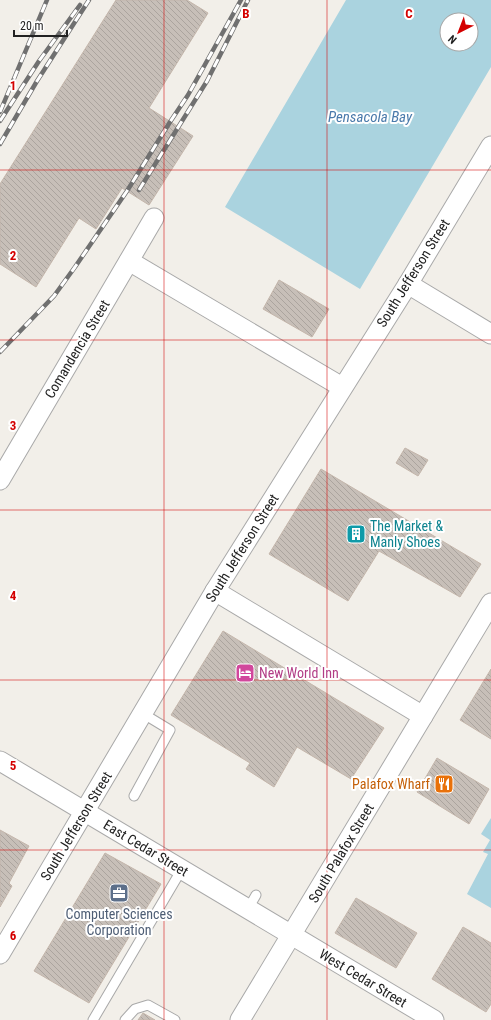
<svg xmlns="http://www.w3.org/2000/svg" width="491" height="1020" viewBox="0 0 491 1020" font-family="'Roboto Condensed',sans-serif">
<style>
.water{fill:#aad3df;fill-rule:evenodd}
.building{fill:url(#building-back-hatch);stroke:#c4b6ab}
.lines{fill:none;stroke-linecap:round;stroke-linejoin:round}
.lane-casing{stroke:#a9a9a9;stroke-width:11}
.street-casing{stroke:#a9a9a9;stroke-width:21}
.lane{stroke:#fff;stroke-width:9}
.street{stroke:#fff;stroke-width:19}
.rail-casing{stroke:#707070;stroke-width:4.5}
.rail{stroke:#fff;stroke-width:3;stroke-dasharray:9;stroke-linecap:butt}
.grid{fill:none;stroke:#d40000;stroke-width:1;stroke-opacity:0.55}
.labels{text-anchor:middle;stroke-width:4;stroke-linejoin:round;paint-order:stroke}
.street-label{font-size:14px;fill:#222;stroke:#fff}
.culture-label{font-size:14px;fill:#0d838f;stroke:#fff;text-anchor:start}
.hotel-label{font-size:14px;fill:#b23c85;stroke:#fff;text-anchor:start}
.food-label{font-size:14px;fill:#c56008;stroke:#fff;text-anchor:end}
.service-label{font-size:14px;fill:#4e5e75;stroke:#fff}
.water-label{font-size:15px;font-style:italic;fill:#4a7aab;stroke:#fff}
.grid-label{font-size:13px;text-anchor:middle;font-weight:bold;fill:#d40000;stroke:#fff;stroke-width:4;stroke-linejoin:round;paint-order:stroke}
</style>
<defs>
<pattern id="building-back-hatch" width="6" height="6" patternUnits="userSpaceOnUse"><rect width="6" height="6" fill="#c7bfb8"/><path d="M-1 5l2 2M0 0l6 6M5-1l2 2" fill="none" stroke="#aba49e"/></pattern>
</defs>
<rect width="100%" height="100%" fill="#f2efe9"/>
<g class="water">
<path d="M346,0H491V67L360,289L225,207ZM447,20H471V44H447Z"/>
<path d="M491,818V908L467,894L488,854L483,852L490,840L481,834Z"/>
</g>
<g class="building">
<path d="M116,0H187L208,13L149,108L193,136L149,205L122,188L96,229L79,218L36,287L0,264V184Z"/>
<path d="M279,280L329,309L312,337L263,309Z"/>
<path d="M405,448L428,460L418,476L396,463Z"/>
<path d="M321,469L481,564L460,597L379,551L348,601L269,554Z"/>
<path d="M223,631L384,728L351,779L297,747L274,787L246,769L250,763L171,715Z"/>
<path d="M491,669V739L460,720Z"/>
<path d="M437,758L489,789L469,824L417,792Z"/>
<path d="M0,830L29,846L9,883L12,886L0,907Z"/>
<path d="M105,853L161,884L89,1003L34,971Z"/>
<path d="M356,898L417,933L396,968L335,933Z"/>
<path d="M463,927L491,943V1004L486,1012L432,979Z"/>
<path d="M143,1013L155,1020H138Z"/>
</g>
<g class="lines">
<defs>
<g id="lane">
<path d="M134,796L170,730L142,713"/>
<path d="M248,909L256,895"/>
<path d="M93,1020L182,869"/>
<path d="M125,1020L135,1009L148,1005L175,1020"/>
</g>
<g id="street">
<path d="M129,261L342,387"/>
<path d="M408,284L491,334"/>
<path d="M0,480L154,218"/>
<path d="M215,591L423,716"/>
<path d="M0,761L434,1020"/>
<path d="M0,954L215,591L408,284L491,146"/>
<path d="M240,1020L491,603"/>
</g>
</defs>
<use href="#lane" class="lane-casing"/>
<use href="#street" class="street-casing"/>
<use href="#lane" class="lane"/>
<use href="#street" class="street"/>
<defs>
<g id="rail">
<path d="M0,112L47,0"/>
<path d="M0,121L39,61L80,5"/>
<path d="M0,144L37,81L89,0"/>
<path d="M139,190L207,81L248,0"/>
<path d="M0,352L54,296L75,267L127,191L170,122L188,95L241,0"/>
</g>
</defs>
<use href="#rail" class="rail-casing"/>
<use href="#rail" class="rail"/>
</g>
<path class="grid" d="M164,0V1020M327,0V1020M0,170H491M0,340H491M0,510H491M0,680H491M0,850H491"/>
<defs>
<symbol id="building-square" viewBox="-11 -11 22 22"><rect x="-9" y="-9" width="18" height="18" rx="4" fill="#0f9aa8" stroke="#fff"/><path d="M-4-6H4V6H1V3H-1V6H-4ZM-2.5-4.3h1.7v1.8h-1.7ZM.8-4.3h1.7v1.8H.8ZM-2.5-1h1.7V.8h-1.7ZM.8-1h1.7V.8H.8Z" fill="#fff"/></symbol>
<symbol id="hotel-square" viewBox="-11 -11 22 22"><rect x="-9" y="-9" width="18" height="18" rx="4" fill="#d1479c" stroke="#fff"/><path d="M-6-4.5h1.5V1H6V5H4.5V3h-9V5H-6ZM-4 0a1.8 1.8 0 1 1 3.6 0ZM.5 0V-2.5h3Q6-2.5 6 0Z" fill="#fff"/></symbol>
<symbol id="restaurant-square" viewBox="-11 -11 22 22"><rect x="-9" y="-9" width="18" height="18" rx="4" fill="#e8710a" stroke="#fff"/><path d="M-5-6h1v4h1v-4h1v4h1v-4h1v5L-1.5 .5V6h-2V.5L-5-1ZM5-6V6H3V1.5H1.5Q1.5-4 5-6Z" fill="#fff"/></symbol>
<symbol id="office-square" viewBox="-11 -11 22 22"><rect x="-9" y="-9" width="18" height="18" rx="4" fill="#5c6f8a" stroke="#fff"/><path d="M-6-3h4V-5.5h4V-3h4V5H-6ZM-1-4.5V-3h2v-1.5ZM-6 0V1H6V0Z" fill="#fff"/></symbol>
</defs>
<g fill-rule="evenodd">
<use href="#building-square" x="345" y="523" width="22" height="22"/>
<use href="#hotel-square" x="234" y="662" width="22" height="22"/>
<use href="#restaurant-square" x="433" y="773" width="22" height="22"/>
<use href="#office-square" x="108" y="882" width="22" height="22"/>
</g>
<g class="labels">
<g class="street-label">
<text transform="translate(413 273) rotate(-58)" y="5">South Jefferson Street</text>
<text transform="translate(77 349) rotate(-59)" y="5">Comandencia Street</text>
<text transform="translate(242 548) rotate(-58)" y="5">South Jefferson Street</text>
<text transform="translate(76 826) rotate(-59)" y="5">South Jefferson Street</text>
<text transform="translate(146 848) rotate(31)" y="5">East Cedar Street</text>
<text transform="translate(341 853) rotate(-59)" y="5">South Palafox Street</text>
<text transform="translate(363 978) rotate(31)" y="5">West Cedar Street</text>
</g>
<g class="culture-label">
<text x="370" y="531">The Market &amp;<tspan x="370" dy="16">Manly Shoes</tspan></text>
</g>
<g class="hotel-label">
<text x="259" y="678">New World Inn</text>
</g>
<g class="food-label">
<text x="430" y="789">Palafox Wharf</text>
</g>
<g class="service-label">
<text x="119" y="919">Computer Sciences<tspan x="119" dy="16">Corporation</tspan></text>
</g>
<g class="water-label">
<text x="370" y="122">Pensacola Bay</text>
</g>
</g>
<g class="grid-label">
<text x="246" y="18">B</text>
<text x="409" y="18">C</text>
<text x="13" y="90">1</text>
<text x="13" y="260">2</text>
<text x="13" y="430">3</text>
<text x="13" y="600">4</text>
<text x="13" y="770">5</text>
<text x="13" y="940">6</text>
</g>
<g transform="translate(459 32) rotate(222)"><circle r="19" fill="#ffffff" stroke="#a7a7a7"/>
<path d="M0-3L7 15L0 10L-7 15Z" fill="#d40000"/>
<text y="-6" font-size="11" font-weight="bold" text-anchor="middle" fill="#222222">N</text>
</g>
<path d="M14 30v6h53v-6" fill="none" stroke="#222222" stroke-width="2"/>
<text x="20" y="30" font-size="12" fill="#222222" stroke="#ffffff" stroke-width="3" paint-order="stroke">20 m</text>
</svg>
